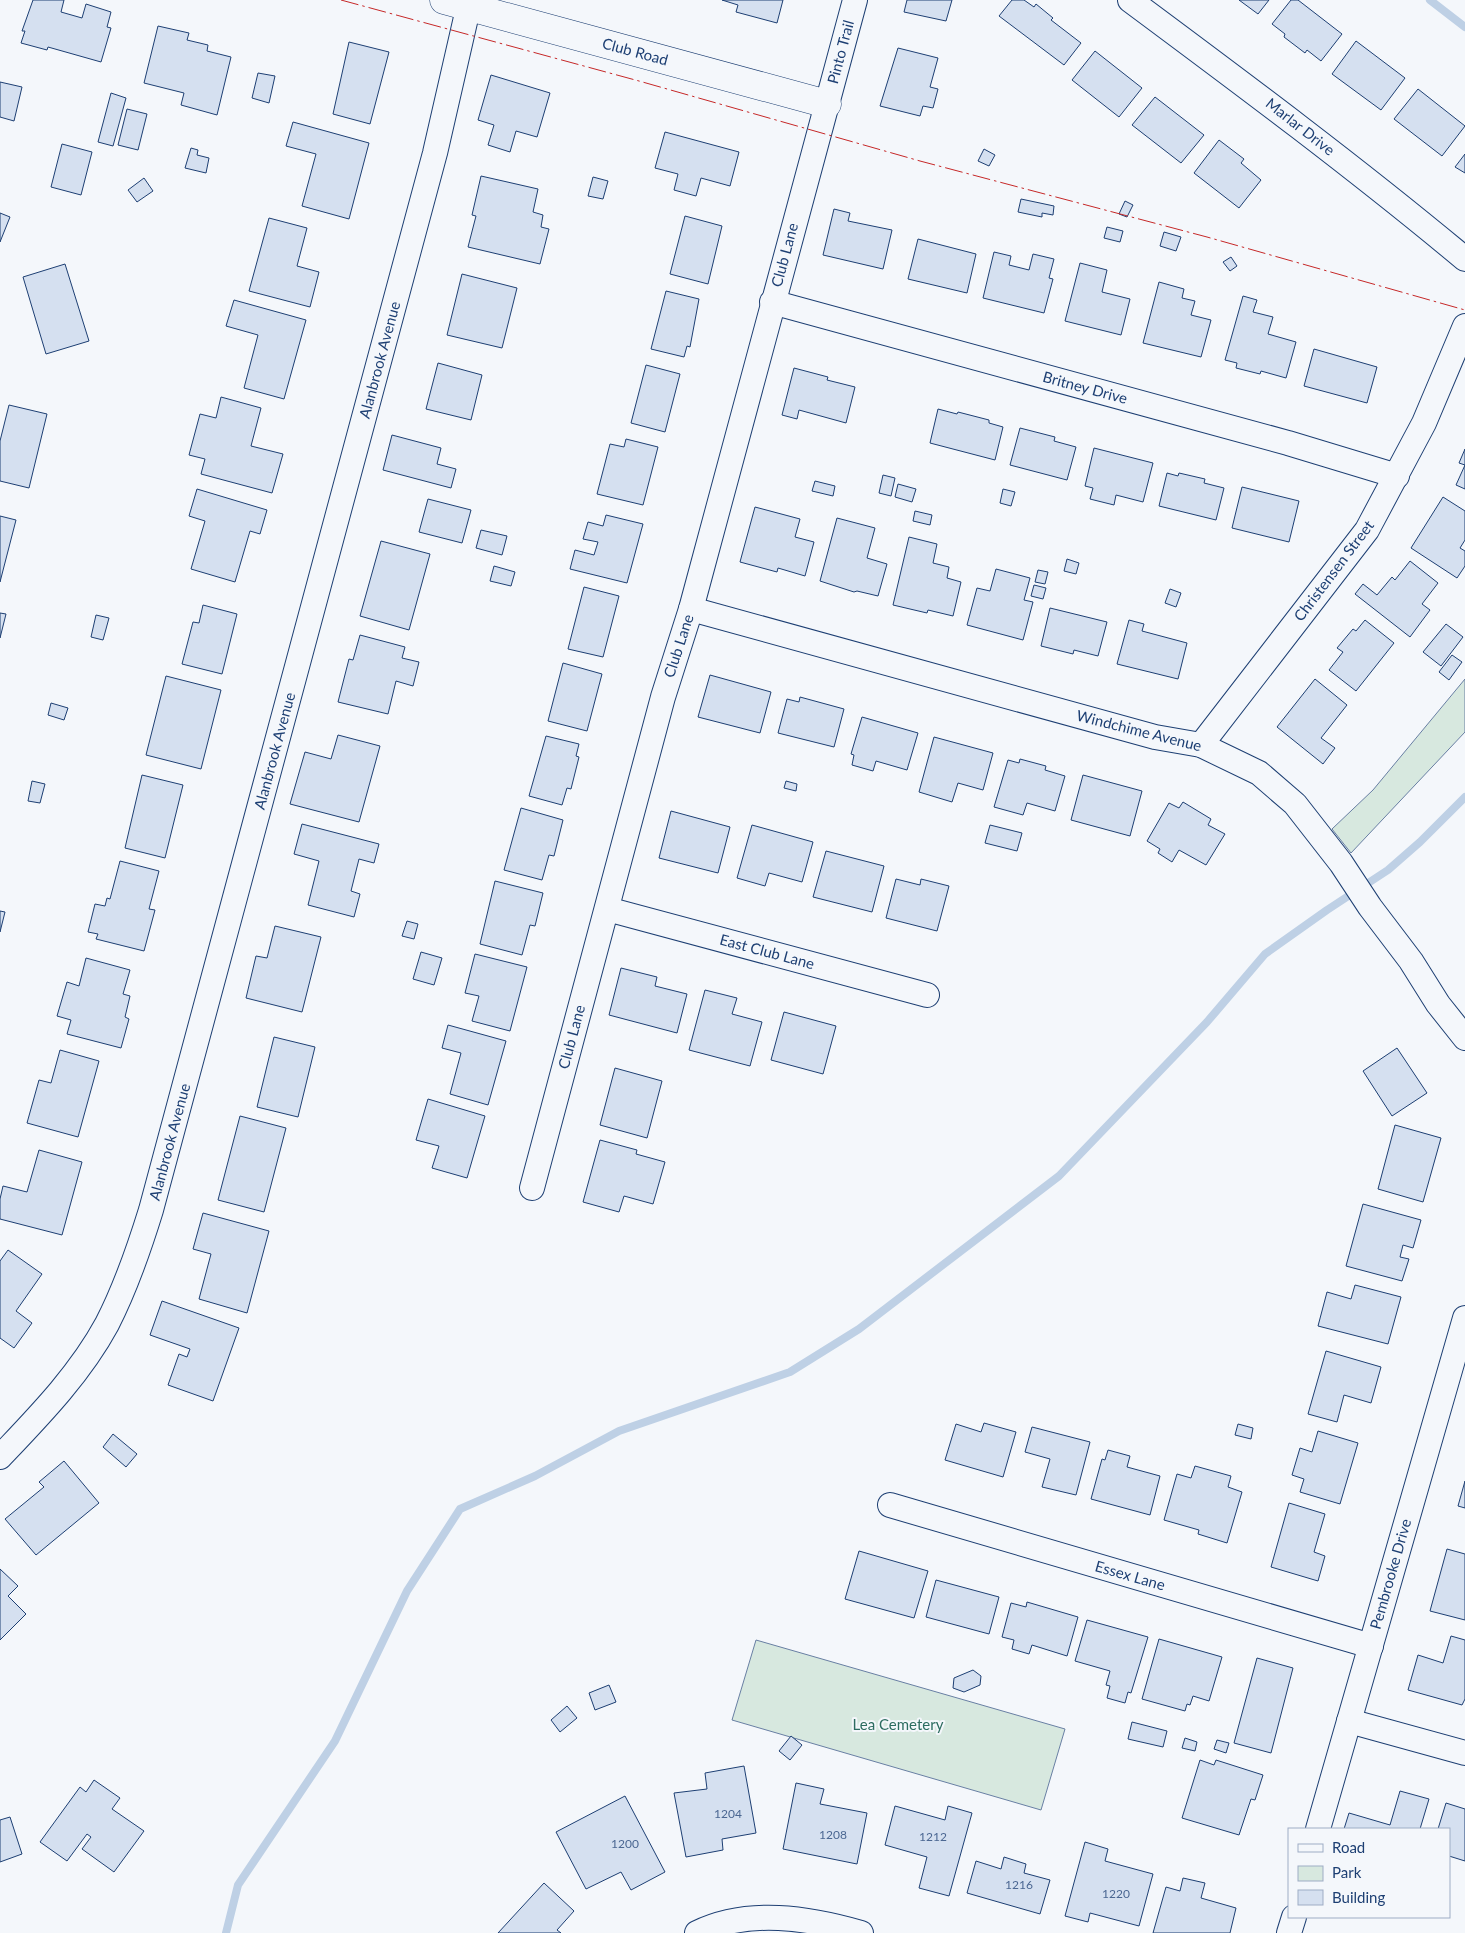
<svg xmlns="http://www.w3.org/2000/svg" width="1465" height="1933" viewBox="0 0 1465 1933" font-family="Lato,sans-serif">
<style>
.green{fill:#d7e8df;stroke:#687fa3}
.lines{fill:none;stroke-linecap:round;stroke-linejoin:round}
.stream{stroke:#bed0e5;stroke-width:8}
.building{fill:#d5e0f0;stroke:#1d3f73}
.street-casing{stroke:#1d3f73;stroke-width:26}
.secondary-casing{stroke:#1d3f73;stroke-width:29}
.street{stroke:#f4f7fb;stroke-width:24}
.secondary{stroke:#f4f7fb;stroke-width:28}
.power{stroke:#c62828;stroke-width:1;stroke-dasharray:18 4 2.5 4;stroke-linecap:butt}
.labels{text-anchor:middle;stroke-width:4;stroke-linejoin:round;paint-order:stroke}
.number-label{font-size:12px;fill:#4b6792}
.street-label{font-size:15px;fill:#1d3f73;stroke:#f4f7fb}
.park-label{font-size:15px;fill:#2c6c60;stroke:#f4f7fb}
</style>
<rect width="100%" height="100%" fill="#f4f7fb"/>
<g class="green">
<path d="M1465,679V732L1351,853L1332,829L1373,790Z"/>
<path d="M756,1640L1065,1729L1041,1810L732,1720Z"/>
</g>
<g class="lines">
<g class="stream">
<path d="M1430,0L1465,27"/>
<path d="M226,1933L238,1885L335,1741L407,1591L460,1509L535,1476L619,1431L790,1372L859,1329L1059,1176L1207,1022L1265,954L1327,910L1388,870L1420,842L1465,797"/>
</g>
</g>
<g class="building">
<path d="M33,0H64L61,12L82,18L86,4L111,12L107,27L111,28L101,62L48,47L47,50L21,43L25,31H22Z"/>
<path d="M722,0H783L777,23L736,12L738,5Z"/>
<path d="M907,0H952L946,21L904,12Z"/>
<path d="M1012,0H1024L1034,7L1036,4L1053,18L1051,20L1081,43L1064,65L999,16Z"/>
<path d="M1239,0H1269L1258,14Z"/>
<path d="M1291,0H1298L1342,34L1321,61L1307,50L1305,53L1284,37L1285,34L1272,24Z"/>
<path d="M158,26L189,33L187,40L208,45L207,51L231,57L217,115L181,105L184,93L144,83Z"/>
<path d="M1356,41L1405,78L1381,110L1332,74Z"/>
<path d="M349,42L389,52L370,124L333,114Z"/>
<path d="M898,48L938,58L930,87L938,89L933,108L923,106L920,116L880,106Z"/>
<path d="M1095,51L1142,88L1119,117L1072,80Z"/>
<path d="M258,73L275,76L269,103L252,98Z"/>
<path d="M491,75L550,93L537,137L516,131L510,152L488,145L494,125L478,120Z"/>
<path d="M0,82L22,87L14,121L0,117Z"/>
<path d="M1418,89L1465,126L1442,156L1394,119Z"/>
<path d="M111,93L126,98L113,146L98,142Z"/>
<path d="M1155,97L1204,135L1181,163L1132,125Z"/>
<path d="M127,109L147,114L138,150L118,145Z"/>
<path d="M293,122L369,143L349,219L302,206L316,154L286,146Z"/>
<path d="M665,132L739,152L730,186L701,178L696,196L674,190L678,174L655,168Z"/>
<path d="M1219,140L1244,159L1241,163L1261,180L1239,208L1194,173Z"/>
<path d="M62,144L92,152L81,195L51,187Z"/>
<path d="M191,148L198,150L197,155L209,158L206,173L185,168Z"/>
<path d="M984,149L995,155L989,166L978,161Z"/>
<path d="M1465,154V173L1455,167Z"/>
<path d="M481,176L538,189L533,212L543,215L541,227L549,229L540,264L468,247L476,216L472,215Z"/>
<path d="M593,177L608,181L603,199L588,196Z"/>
<path d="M144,178L153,191L137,202L128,190Z"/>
<path d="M1021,199L1054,206L1053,215L1042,213V217L1018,212Z"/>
<path d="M1125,201L1133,205L1127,217L1119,214Z"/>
<path d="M834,209L850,213L848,221L892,230L883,269L823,255Z"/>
<path d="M0,213L10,217L0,242Z"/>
<path d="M685,216L722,226L708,284L670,274Z"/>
<path d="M269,218L307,228L297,266L319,272L310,307L249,291Z"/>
<path d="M1107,227L1123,231L1120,242L1104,238Z"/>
<path d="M1164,232L1181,237L1176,251L1160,246Z"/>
<path d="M918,239L976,254L967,293L908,279Z"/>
<path d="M994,252L1011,256L1009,265L1029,270L1033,254L1054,259L1049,278L1053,279L1044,313L983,298Z"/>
<path d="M1231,257L1237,266L1230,271L1223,262Z"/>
<path d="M1080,263L1107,270L1102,292L1130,299L1121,335L1065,321Z"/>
<path d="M65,264L89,341L46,354L23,277Z"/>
<path d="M462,274L517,288L502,348L447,335Z"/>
<path d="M1159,282L1184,289L1182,298L1195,301L1191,315L1211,320L1201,357L1143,343Z"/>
<path d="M666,291L699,299L690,347L687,346L684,357L651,349Z"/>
<path d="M1243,296L1257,300L1253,312L1273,317L1268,334L1296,342L1286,378L1261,371L1260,374L1236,368L1237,363L1225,360Z"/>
<path d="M234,300L306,320L284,399L244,388L258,335L226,326Z"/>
<path d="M1314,349L1377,367L1367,403L1304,386Z"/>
<path d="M438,363L482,375L471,420L426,409Z"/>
<path d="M646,365L680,374L665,432L631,423Z"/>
<path d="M794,368L828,377L827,380L855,387L846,423L799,410L797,419L782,415Z"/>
<path d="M221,397L261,408L251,446L283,454L272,493L201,474L205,459L189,455L200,414L216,418Z"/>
<path d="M9,405L47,414L29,488L0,481V441Z"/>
<path d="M938,409L957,414L958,412L989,420V423L1003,427L995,460L930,443Z"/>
<path d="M1020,428L1055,437L1054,441L1076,447L1067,480L1010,465Z"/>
<path d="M392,435L441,448L437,464L456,469L451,488L383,470Z"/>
<path d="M626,439L658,447L643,505L597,494L610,444L624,447Z"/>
<path d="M1094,448L1153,463L1143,502L1116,495L1114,505L1090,499L1093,488L1085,486Z"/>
<path d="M1465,449V465L1459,463Z"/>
<path d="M1465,465V489L1456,485Z"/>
<path d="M1167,473L1178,476L1179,473L1205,479L1204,483L1224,488L1216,520L1159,506Z"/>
<path d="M883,475L895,478L891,496L879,493Z"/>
<path d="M815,481L835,486L833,496L812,491Z"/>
<path d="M898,484L916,489L912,502L895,497Z"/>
<path d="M1242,487L1299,501L1289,542L1232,528Z"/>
<path d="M197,489L267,510L260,534L250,531L235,582L191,569L205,521L189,516Z"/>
<path d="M1003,489L1015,492L1011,506L1000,503Z"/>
<path d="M1443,497L1465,511V540L1460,548L1465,551V566L1457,578L1411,548Z"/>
<path d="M428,499L471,510L462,543L419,532Z"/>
<path d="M755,507L800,519L795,537L814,542L805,576L778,568L777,572L740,562Z"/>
<path d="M915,511L932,515L930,525L913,521Z"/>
<path d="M606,515L643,524L627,583L570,569L575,550L594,555L598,542L583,539L588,522L603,526Z"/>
<path d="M0,516L16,520L0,582Z"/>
<path d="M837,518L875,528L867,558L887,564L878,596L857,591L854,592L820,581Z"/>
<path d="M481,530L507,536L502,555L476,548Z"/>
<path d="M909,537L937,544L933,563L949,567L947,578L961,582L953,616L928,610L927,613L893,605Z"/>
<path d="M381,541L430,554L409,630L360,616Z"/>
<path d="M1067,559L1079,563L1076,574L1064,571Z"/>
<path d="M1410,561L1438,583L1422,604L1430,610L1410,637L1355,594L1363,584L1377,595L1392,577L1395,580Z"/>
<path d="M494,566L515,572L511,586L490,581Z"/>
<path d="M996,569L1030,578L1024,600L1033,602L1023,640L967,625L977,588L990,591Z"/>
<path d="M1038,570L1048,572L1045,584L1035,582Z"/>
<path d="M1034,585L1046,588L1043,599L1031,596Z"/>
<path d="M584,587L619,596L603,657L568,649Z"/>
<path d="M1170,589L1181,593L1176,607L1165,603Z"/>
<path d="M203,605L237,614L222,674L182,664L193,622L199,623Z"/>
<path d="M1050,608L1107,622L1098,656L1074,650L1073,654L1041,646Z"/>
<path d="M0,613L6,614L0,638Z"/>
<path d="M96,615L109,618L103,640L91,637Z"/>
<path d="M1129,620L1144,624L1142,631L1187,643L1178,679L1117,664Z"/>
<path d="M1365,620L1394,643L1356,691L1329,670L1343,652L1337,648L1353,629L1356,631Z"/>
<path d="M1446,624L1463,637L1441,666L1423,652Z"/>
<path d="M360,635L405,647L402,658L419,662L413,686L396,681L388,714L338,702L349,659L353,660Z"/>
<path d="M1452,655L1462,662L1449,680L1439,672Z"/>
<path d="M563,663L602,674L587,731L548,721Z"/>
<path d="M710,675L771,692L760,733L698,717Z"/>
<path d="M166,676L221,690L201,769L146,755Z"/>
<path d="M1315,679L1347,705L1321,738L1335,748L1323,764L1277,727Z"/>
<path d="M800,697L844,709L834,747L778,733L787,699L799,702Z"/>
<path d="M51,703L68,708L64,720L48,715Z"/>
<path d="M862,717L918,733L907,770L876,761L873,771L852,765L854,755L851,754Z"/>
<path d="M338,735L380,746L359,822L290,804L305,752L331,759Z"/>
<path d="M546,736L579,744L576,756L579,757L571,789L567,788L562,805L529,796Z"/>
<path d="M934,737L993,753L983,790L958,783L952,802L919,792Z"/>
<path d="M1020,759L1046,766L1045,770L1065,776L1055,811L1027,803L1023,815L994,807L1008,760L1019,763Z"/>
<path d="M142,775L183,785L165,858L125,848Z"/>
<path d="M1083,775L1142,791L1130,836L1071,820Z"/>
<path d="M32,781L45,784L40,803L28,801Z"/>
<path d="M786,781L797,784L796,791L784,788Z"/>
<path d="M1183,802L1211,819L1208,825L1225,834L1206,865L1179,850L1172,862L1158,853L1160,849L1147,841L1169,803L1179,808Z"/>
<path d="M521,808L563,820L554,856L549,855L542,880L504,870Z"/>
<path d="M671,811L730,827L718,873L659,858Z"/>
<path d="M302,824L379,844L374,863L359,859L351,891L360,894L354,917L308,905L319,861L294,854Z"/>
<path d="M752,825L813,842L802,882L769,873L765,886L737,878Z"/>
<path d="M990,825L1022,833L1017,851L985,843Z"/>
<path d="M826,851L884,866L872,912L813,897Z"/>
<path d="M120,861L159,871L149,909L155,910L144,951L96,939L98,934L88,932L95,904L105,906L107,898L110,899Z"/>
<path d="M896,879L920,885L921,879L949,886L937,931L886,918Z"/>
<path d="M495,881L543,893L535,926L530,925L522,955L480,944Z"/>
<path d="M0,911L5,912L0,932Z"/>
<path d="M407,921L418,924L414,939L402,936Z"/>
<path d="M275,926L321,937L302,1012L246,998L256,956L267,958Z"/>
<path d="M421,952L442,958L434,985L413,979Z"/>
<path d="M475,954L527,967L510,1031L472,1021L479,996L465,993Z"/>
<path d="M86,958L130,970L123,994L130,996L125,1017L129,1019L121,1048L67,1034L71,1020L57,1016L67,982L79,986Z"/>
<path d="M621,968L657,977L655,986L687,994L677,1033L609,1015Z"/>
<path d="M705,990L737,998L732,1014L762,1022L750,1066L689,1050Z"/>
<path d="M784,1012L836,1026L823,1074L771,1060Z"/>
<path d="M448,1025L506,1041L488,1105L450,1094L461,1053L442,1048Z"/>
<path d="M274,1037L315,1047L298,1117L257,1107Z"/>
<path d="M1397,1048L1427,1093L1392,1116L1363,1071Z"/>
<path d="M60,1050L99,1061L78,1137L27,1123L39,1080L51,1083Z"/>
<path d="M615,1068L662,1081L647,1138L600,1125Z"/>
<path d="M428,1099L485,1116L467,1178L432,1168L439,1146L416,1140Z"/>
<path d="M240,1116L286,1128L264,1212L218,1200Z"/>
<path d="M1395,1125L1441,1138L1423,1202L1378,1189Z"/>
<path d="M600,1140L637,1150L636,1154L665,1162L653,1204L624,1196L619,1212L583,1202Z"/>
<path d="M39,1150L82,1162L62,1235L0,1219V1199L3,1186L27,1192Z"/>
<path d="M1363,1204L1421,1220L1413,1248L1403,1245L1400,1257L1409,1259L1402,1281L1346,1266Z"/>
<path d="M203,1213L269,1231L247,1313L199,1299L211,1254L193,1249Z"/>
<path d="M8,1250L42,1274L16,1311L32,1323L14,1348L0,1338V1261Z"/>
<path d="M1355,1285L1401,1297L1388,1344L1318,1326L1327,1292L1351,1299Z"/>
<path d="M162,1301L239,1328L213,1401L168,1385L179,1354L187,1357L190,1349L150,1335Z"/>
<path d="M1326,1351L1381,1367L1371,1403L1344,1395L1337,1422L1308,1414Z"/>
<path d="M984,1423L1016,1432L1003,1477L945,1460L956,1424L981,1432Z"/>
<path d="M1238,1424L1253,1428L1251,1439L1235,1435Z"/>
<path d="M1032,1427L1090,1442L1076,1495L1042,1487L1050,1459L1025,1452Z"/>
<path d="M1318,1431L1358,1443L1340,1504L1300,1492L1304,1479L1292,1475L1300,1448L1312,1452Z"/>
<path d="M113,1434L137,1454L126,1467L103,1447Z"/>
<path d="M1108,1450L1130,1456L1127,1467L1160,1476L1150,1515L1091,1499L1102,1459L1105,1460Z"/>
<path d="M64,1461L99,1503L36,1555L5,1519L44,1487L39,1482Z"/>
<path d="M1195,1466L1231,1476L1228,1487L1242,1492L1227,1543L1198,1534L1199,1530L1164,1520L1177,1474L1191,1478Z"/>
<path d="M1465,1481V1508L1458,1506Z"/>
<path d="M1289,1503L1325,1514L1314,1552L1325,1556L1318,1581L1271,1567Z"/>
<path d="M1447,1549L1465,1554V1620L1430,1611Z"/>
<path d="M859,1551L928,1571L914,1618L845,1599Z"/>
<path d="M0,1569L18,1586L8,1596L26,1614L0,1640Z"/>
<path d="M936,1580L999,1597L989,1634L926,1617Z"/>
<path d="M1027,1602L1078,1617L1067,1656L1032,1645L1029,1654L1012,1649L1014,1640L1002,1637L1011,1603L1026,1607Z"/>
<path d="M1087,1620L1148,1637L1131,1693L1128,1692L1125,1703L1107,1698L1110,1686L1106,1685L1110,1671L1075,1661Z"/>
<path d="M1451,1636L1465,1640V1699L1462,1705L1408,1690L1418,1655L1443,1663Z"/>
<path d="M1159,1639L1222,1657L1209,1701L1193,1696L1190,1705L1187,1704L1185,1711L1142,1699Z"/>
<path d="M1257,1658L1293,1668L1271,1753L1234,1743Z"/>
<path d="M973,1670L981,1676L980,1685L964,1692L953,1688L954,1678Z"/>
<path d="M609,1685L616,1702L595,1710L589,1693Z"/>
<path d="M567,1706L577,1718L560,1732L551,1720Z"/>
<path d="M1132,1722L1167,1731L1163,1747L1128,1739Z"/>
<path d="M791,1736L802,1745L790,1760L779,1751Z"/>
<path d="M1185,1738L1197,1742L1195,1751L1182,1748Z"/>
<path d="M1217,1740L1229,1743L1226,1753L1214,1749Z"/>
<path d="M1200,1760L1214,1765L1216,1760L1263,1775L1255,1800L1251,1799L1239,1835L1182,1818Z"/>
<path d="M744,1766L756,1833L722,1839L723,1850L686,1857L674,1793L707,1789L705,1773Z"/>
<path d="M94,1780L120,1798L112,1809L144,1831L114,1872L82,1849L91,1837L87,1834L67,1861L40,1842L80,1787L86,1792Z"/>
<path d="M796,1783L824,1789L820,1804L867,1813L857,1864L783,1849Z"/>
<path d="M1400,1791L1429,1799L1420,1829H1344L1349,1813L1390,1825Z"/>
<path d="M625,1796L665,1872L631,1890L621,1872L586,1889L556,1832Z"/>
<path d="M1446,1803L1465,1809V1861L1449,1856V1829H1438Z"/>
<path d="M895,1806L945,1820L948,1806L972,1813L949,1896L919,1888L927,1857L885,1845Z"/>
<path d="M10,1817L22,1854L0,1862V1820Z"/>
<path d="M1085,1842L1108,1849L1105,1861L1153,1874L1139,1926L1090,1913L1088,1922L1065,1916Z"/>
<path d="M1004,1857L1026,1864L1024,1873L1050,1880L1040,1914L967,1893L976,1861L1001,1869Z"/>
<path d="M1183,1878L1205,1883L1201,1898L1236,1908L1230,1933H1153L1166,1887L1180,1891Z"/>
<path d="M544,1883L574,1911L557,1930L561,1933H498Z"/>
</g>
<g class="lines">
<defs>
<g id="street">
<path d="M1130,0C1243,84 1357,169 1465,259"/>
<path d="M772,302L1288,443L1397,476"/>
<path d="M691,609L1155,737L1201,745L1259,773L1295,804L1341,863L1370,907L1411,961L1438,1004L1465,1038"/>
<path d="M1201,745L1367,530L1424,423L1465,326"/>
<path d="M607,909L927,995"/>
<path d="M532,1188L663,697L691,609L855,0"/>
<path d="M0,1457C39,1416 80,1374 107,1324C126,1287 139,1249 151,1210L435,153L470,0"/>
<path d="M890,1505L1371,1646"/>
<path d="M1349,1721L1465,1753"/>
<path d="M1318,1829L1465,1318"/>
<path d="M697,1933C748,1908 809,1918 861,1933"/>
<path d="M1289,1933L1294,1917"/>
</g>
<path id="secondary" d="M444,0L827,104"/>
</defs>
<use href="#street" class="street-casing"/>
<use href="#secondary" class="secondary-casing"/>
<use href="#street" class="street"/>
<use href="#secondary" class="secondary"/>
<path class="power" d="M341,0L639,81L920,161L1207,237L1465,310"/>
</g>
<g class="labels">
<g class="number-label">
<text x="728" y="1818">1204</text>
<text x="833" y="1839">1208</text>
<text x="933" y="1841">1212</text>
<text x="625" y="1848">1200</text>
<text x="1019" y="1889">1216</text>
<text x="1116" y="1898">1220</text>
</g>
<g class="street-label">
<text transform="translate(635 52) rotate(15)" y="5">Club Road</text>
<text transform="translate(841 52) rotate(-75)" y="5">Pinto Trail</text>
<text transform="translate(1300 127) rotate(38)" y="5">Marlar Drive</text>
<text transform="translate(785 255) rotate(-75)" y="5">Club Lane</text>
<text transform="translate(380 360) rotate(-75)" y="5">Alanbrook Avenue</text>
<text transform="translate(1085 388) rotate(15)" y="5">Britney Drive</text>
<text transform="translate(1334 571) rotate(-53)" y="5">Christensen Street</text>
<text transform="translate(679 646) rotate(-72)" y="5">Club Lane</text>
<text transform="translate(1139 731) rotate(14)" y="5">Windchime Avenue</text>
<text transform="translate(275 751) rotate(-75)" y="5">Alanbrook Avenue</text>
<text transform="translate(767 952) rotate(15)" y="5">East Club Lane</text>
<text transform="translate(572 1037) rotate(-75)" y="5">Club Lane</text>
<text transform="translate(170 1142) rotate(-75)" y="5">Alanbrook Avenue</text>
<text transform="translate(1391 1574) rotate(-74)" y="5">Pembrooke Drive</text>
<text transform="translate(1130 1576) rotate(16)" y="5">Essex Lane</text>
</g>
<g class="park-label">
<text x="898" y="1730">Lea Cemetery</text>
</g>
</g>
<rect x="1288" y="1828" width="162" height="90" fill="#f4f7fb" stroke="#9eadc5"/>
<rect x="1298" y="1844" width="25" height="8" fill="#f4f7fb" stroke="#9eadc5"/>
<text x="1332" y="1853" font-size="15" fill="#1d3f73">Road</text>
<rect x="1298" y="1866" width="25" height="15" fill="#d7e8df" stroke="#9eadc5"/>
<text x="1332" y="1878" font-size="15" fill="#1d3f73">Park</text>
<rect x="1298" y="1890" width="25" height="15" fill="#d5e0f0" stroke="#9eadc5"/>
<text x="1332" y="1903" font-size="15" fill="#1d3f73">Building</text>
</svg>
